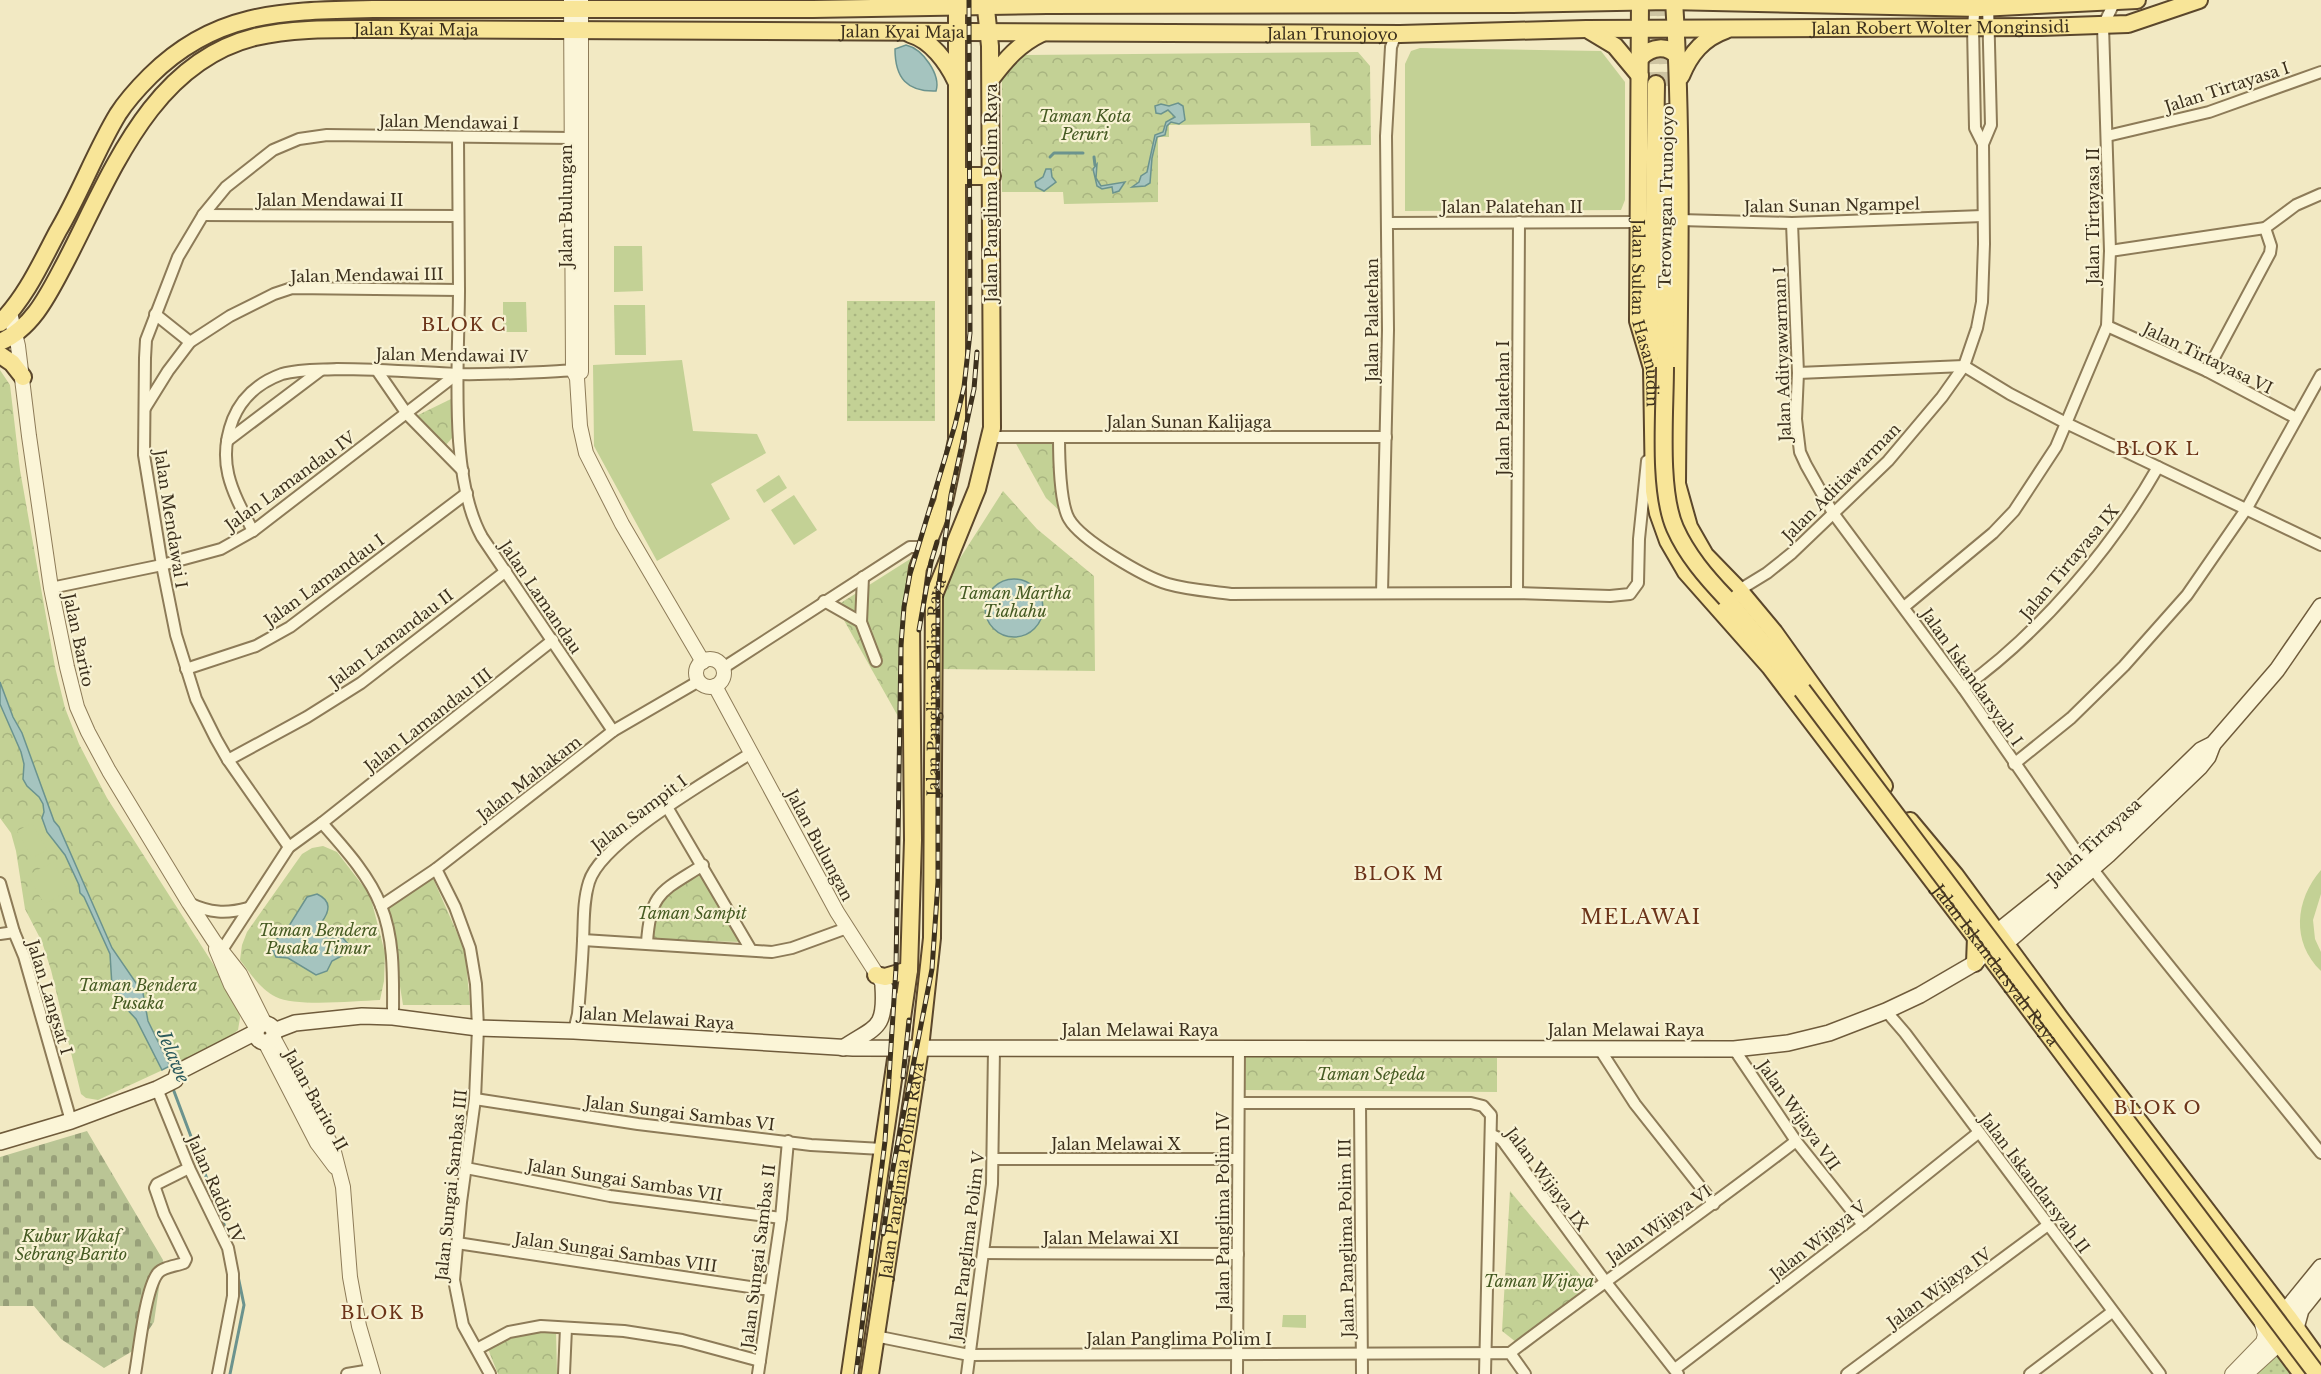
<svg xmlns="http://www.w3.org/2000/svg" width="2321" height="1374" viewBox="0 0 2321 1374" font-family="'Libre Baskerville',serif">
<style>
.grass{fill:url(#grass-dots)}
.cemetery{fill:url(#cemetery-stones)}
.park{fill:url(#park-crowns)}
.garden{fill:#c3d195}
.water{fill:#a5c4bf;stroke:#6b938e;stroke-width:1.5}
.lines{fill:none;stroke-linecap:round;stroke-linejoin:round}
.stream{stroke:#6b938e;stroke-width:3}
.primary-tunnel{stroke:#cec4a2;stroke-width:16;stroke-dasharray:16 8;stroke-linecap:butt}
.minor-casing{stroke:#8d7b58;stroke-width:14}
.tertiary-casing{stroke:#8d7b58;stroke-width:16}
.secondary-casing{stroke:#6f5b3b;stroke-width:18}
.primary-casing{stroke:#5b472c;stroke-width:20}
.minor{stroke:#fbf5d7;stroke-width:10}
.tertiary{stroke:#fbf5d7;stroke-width:14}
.secondary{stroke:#fbf5d7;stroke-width:15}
.primary{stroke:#f8e598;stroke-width:16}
.rail-casing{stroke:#3c301d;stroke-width:5}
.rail{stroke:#f8f2d3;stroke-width:3;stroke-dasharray:9;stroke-linecap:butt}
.primary-bridge-casing{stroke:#5b472c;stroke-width:20;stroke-linecap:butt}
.primary-bridge{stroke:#f8e598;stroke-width:16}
.labels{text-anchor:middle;stroke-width:4.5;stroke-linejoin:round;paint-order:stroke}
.street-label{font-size:16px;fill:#3c301d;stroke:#f8f2d3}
.park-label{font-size:16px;font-style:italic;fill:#455a22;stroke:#f8f2d3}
.neighbourhood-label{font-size:18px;letter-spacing:1.5px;fill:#6c3419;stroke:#f8f2d3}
.water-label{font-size:18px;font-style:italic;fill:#2b5a5d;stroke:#f8f2d3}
.quarter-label{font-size:20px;letter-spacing:1.5px;fill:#6c3419;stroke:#f8f2d3}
</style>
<defs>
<pattern id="grass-dots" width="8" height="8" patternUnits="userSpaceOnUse" patternTransform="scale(1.5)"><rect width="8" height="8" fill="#c3d195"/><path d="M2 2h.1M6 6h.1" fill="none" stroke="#a8b480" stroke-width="1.8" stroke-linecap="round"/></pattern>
<pattern id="cemetery-stones" width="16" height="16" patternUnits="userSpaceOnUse" patternTransform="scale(1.5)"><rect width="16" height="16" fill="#bac595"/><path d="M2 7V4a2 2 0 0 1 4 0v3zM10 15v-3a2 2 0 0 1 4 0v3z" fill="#98a079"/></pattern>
<pattern id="park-crowns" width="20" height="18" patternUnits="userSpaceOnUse" patternTransform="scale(1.5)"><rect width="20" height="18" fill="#c3d195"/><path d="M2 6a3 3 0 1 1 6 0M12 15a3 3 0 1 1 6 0" fill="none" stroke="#a8b480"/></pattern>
</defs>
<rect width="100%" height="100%" fill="#f2e9c3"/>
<g class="grass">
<rect x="847" y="301" width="88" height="120"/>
<path d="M2276,1344L2298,1374H2249Z"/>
</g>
<path class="cemetery" d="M87,1131L163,1260L154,1322L136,1349L104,1368L61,1339L34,1306H0V1157Z"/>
<g class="park">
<path d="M1358,52L1370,66L1371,145L1311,146L1310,123L1169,125V137H1158V202L1064,204L1063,192H1002V78L1025,55Z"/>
<path d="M0,370L10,385L20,470L55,667L65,708L79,744L107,798L238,1003L240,1018L238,1030L223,1042L98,1100L86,1098L81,1094L51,970L42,942L25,909L16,851L11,833L0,818Z"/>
<path d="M451,399L452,438L446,445L414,417Z"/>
<path d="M1014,440L1062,442L1065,516L1046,498Z"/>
<path d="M1003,491L1037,529L1094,576L1095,671L940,669L938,601L950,574Z"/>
<path d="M918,554L908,581L902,609L904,727L836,606Z"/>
<path d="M323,846L337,852L370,895L385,953L384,981L380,1000C356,1001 295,1007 276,997C260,989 251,974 240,960L242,945L247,932L302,854L312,848Z"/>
<path d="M702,873L744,942L653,940L652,917L667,894Z"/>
<path d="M432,876L465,951L470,1005H403L387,905Z"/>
<path d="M1246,1056L1497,1058V1092L1245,1090Z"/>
<path d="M1510,1191L1590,1287L1516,1342L1502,1331Z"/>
<path d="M532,1331H556L557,1374H498L486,1344Z"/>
</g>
<g class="garden">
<path d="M1420,48L1601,51L1625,82V200L1621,210L1405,211V64L1411,51Z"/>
<path d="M614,246H642L643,291L614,292Z"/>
<path d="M503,302H526L527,332H503Z"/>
<path d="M614,305H645L646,355H615Z"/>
<path d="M682,360L693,431L757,434L766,453L711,484L730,519L657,561L594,446L593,365Z"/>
<path d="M779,475L787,488L764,503L756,490Z"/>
<path d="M794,495L817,530L794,545L771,510Z"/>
<path d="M32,823L47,850L32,858L17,831Z"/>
<path d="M53,862L68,891L44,904L28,875Z"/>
<path d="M2321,870V894L2313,920L2315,939L2321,952V971C2291,942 2295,900 2321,870Z"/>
<path d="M683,889L694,901L676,916L666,903Z"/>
<path d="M1283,1315H1306V1328L1282,1327Z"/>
</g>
<g class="water">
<path d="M906,45C923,49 941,75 936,91C907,92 895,78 895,49Z"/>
<path d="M1178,103L1183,106L1185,120L1179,124L1171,122L1167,126L1165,135L1157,137L1152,158L1150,183L1145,186L1132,187L1139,182L1141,176L1147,172L1155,135L1163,132L1166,122L1175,117L1168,110L1161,114L1156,113L1155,106L1161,104L1169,106Z"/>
<path d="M1097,164L1096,178L1101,186L1125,182L1119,191L1113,193L1112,187L1102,189L1097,186L1093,169Z"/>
<path d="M1046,169H1051L1052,177L1056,182L1044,191L1036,187L1035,182L1043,177Z"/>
<circle cx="1014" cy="608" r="29"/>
<path d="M0,682L13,717L22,733L54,821L59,827L112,948L143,993L148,1021L170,1066L162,1070L136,1019L124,1006L112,986L110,954L84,897L80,893L79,885L65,855L47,832L42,818L44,812L43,804L39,797L27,786L23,779L24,764L21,752L0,704Z"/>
<path d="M317,894C332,901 330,911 321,923L322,933L331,938H343L349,945V952L332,961L327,971L316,975L288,958L276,957L272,949L274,941L284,934L307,897Z"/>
</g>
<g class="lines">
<g class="stream">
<path d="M1050,157L1054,153H1083"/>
<path d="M1094,157L1095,165"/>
<path d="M172,1086L231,1243"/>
<path d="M230,1374L244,1305L238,1276"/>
</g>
<g class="primary-tunnel">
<path d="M1653,0L1656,84"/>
<path d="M1664,0L1668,86"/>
</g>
<defs>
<g id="minor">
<path d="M1975,2L1973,27L1975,128L1983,144"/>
<path d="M2107,136L2209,112L2321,72"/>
<path d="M458,138C458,188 459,239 459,289C459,359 448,476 482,537L613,731"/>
<path d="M203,215L458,216"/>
<path d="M1680,220L1792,223L1983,216"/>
<path d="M1387,223L1638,222"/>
<path d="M1792,223L1798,373L1796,419L1800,452L1806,465L1833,513L1963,688L2083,861"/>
<path d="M2110,251L2265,228L2296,205L2321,194"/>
<path d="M155,314L190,342"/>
<path d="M2107,326L2207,371L2296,418"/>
<path d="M376,369L407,414L463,471"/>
<path d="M2207,371L2270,253L2271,246L2265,228"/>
<path d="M1798,373L1964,366L2010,394L2066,423L2321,545"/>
<path d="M145,408L168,371L190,342L230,316L274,294L292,288L459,290"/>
<path d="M991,437H1386"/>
<path d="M1059,437C1059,456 1060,504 1069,519C1081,540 1144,577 1168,584C1189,590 1210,591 1231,594L1517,593L1610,596L1630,594L1638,583L1639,539L1647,461"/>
<path d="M227,441L321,370"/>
<path d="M253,531C232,491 216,463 233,419C242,397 260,382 282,374C300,369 319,370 337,369C377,369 416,372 456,374C497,375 539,372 579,370"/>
<path d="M863,577L861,622L876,661"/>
<path d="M51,588L162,565L221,549L253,531L457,374"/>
<path d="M1736,592L1767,573L1792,553L1888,461L1942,397L1964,366L1977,328L1982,302L1984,244L1983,144L1991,125L1988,4"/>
<path d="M1382,593L1388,330L1386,136L1391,47L1394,39L1400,34"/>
<path d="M1517,593L1519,222"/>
<path d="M824,601L861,622"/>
<path d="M1904,607L1993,533L2014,511L2056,447L2107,326L2110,251L2103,26L2114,3"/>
<path d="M723,668L910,547H924"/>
<path d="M186,669L256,646L290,627L467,493"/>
<path d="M1963,688C2039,634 2112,548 2158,467"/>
<path d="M228,760L307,717L361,683L506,571"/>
<path d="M2014,764L2071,718L2124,666L2187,595L2247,508L2321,375"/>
<path d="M667,807L751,950"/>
<path d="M322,823L553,640"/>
<path d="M289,847L228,760L216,739L196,699L176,635L162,565L144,455L145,358L146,340L178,257L203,215L226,187L273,150L299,139L327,135L572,138"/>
<path d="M2092,868C2166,965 2245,1058 2321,1153"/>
<path d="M436,869L455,907L470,948L476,984L478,1028L475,1099L461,1202L454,1280L463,1325L490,1374"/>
<path d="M0,883L14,932L24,956L71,1121"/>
<path d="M189,903C210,913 226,914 248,908"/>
<path d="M381,906L436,869L613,731L699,681"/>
<path d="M0,934L14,932"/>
<path d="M583,940L772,952L792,948L847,928"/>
<path d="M647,943C650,891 663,891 703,865"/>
<path d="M222,950L289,847L322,823C344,848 369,875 381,906C395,940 393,981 393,1017"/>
<path d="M1886,1011L1905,1033L2160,1374"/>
<path d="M574,1031L578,1014C580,989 582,965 583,941C584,921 583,901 589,882C601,841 713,778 751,753"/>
<path d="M1599,1048L1635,1104L1714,1204"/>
<path d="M1734,1049L1796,1141L1863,1225"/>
<path d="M157,1089L189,1168L228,1248L233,1274V1296L218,1374"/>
<path d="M475,1099L638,1124L811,1145L882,1149"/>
<path d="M1239,1103H1471L1483,1106L1491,1115L1485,1374"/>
<path d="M1360,1103L1362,1374"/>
<path d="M1492,1135L1501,1139L1505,1144L1605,1281L1678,1374"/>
<path d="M994,1159H1238"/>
<path d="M466,1168L610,1196L781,1218"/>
<path d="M457,1243L770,1290"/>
<path d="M983,1253L1238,1254"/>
<path d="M875,1336L969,1355L1510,1353L1525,1374"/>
<path d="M477,1349L509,1332L541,1326L624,1331L682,1340L760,1361"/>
<path d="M1510,1353C1604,1281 1702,1214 1796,1141"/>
<path d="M1675,1369L1863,1225L1978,1133"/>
<path d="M135,1374C139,1352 145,1289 158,1273C163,1267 176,1266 184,1263L186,1259L164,1214L155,1188L157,1184L189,1168"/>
<path d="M347,1374L371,1370"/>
<path d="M564,1374L566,1328"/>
<path d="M758,1374L781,1218L788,1141"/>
<path d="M967,1374L992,1184L994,1049"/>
<path d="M1237,1374L1239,1048"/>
<path d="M1847,1374L2048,1225"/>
<path d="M2030,1374L2112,1312"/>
</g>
<g id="tertiary">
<path d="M571,0L573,370L577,378L580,426L586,453L622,524L703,662"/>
<path d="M581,0V372"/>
<path d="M10,313L18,346L29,436L51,588L67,667L77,707L88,732L109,771L189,903L214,941L240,974L265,1024"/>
<circle cx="710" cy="673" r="14"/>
<path d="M715,686L837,912L903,1015"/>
<path d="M216,949L231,985L257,1029"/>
<path d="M273,1037L333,1148L343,1187L350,1277L359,1326L373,1374"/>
<path d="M265,1042L317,1143L335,1167"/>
<path d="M2232,1374L2263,1342L2265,1335L2261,1320"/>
<path d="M2246,1374L2279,1344"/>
</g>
<g id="secondary">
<path d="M1998,950L2108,855L2200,767L2208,757L2213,744"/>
<circle cx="265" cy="1033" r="9"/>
<path d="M274,1031L295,1023L362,1016L393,1017L478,1028L574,1031L853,1048L1734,1049L1788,1043L1829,1033L1886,1011L1920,995L1975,963L1986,951L1997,932L2061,881L2135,814L2201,750L2213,744L2277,670L2321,606"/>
<path d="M843,1048C876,1026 886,1030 883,986"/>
<path d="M0,1142L71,1121L157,1089L175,1080L178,1072L256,1032"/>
<path d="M2277,1321L2321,1267"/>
<path d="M2296,1328L2301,1310L2321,1285"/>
</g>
<g id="primary">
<path id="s1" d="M1640,0L1638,321L1652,368L1654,491L1658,513L1668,541L1686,572L1770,667L1986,951L2302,1374"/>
<path d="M1674,0C1684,161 1678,323 1677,484L1689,527L1705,555L1739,590L1774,632L1884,786"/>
<path d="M1590,31L1615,46L1640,76"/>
<path d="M910,34C931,40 947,62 956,81"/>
<path d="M1641,57C1652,47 1667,44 1678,57"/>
<path d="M1681,76C1690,54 1703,38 1726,30"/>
<path d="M991,79C1006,59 1019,44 1042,33"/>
<path d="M957,176H992"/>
<path d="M0,323C26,297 41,263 58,231C80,194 96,150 118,114C127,100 138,88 150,76C216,10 286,11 373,9H813L1047,5L1513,4L1669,1L1980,8L2137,0"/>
<path id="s2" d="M0,342C33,328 49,293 65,263C110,177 150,63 255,37C293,28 334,29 373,29L1400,34L1586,29L2041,27L2128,24L2199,0"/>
<path d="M1652,352L1656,84"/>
<path d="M0,355L12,363L23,377"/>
<path d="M1665,367L1668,113"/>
<path d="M1726,598L1802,690"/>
<path d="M1910,821L1955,875L2060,1018L2288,1317L2321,1363"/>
<path d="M1975,963L1976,937"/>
<path d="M876,975L885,977L909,970"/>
<path d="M850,1374L909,970L913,840L911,621L918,568L944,502L957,440V6L959,0"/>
<path id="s3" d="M870,1374L920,1048L932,938L934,595L977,489L992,428L990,46L985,0"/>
</g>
</defs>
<use href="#minor" class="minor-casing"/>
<use href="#tertiary" class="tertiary-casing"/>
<use href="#secondary" class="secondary-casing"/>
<use href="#primary" class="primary-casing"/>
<use href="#minor" class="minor"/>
<use href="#tertiary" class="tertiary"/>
<use href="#secondary" class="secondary"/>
<use href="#primary" class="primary"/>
<defs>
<g id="rail">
<path d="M919,630L931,562L937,542"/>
<path d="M903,1077L909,1020"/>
<path d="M883,1234L893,1168L932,969L938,882V591L951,495L974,389L977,352"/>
<path d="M856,1374L885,1141L896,968L901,645L904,607L910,574L955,425L964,387L970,333L969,0"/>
</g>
</defs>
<use href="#rail" class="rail-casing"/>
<use href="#rail" class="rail"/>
<defs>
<g id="primary-bridge">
<path d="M1665,367C1665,411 1658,489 1675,528C1687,555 1706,577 1726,598"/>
<path d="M1802,690L2317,1374"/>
</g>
</defs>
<use href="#primary-bridge" class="primary-bridge-casing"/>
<use href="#primary-bridge" class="primary-bridge"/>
</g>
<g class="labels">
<g class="street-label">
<text dy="6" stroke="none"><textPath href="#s2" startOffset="2096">Jalan Robert Wolter Monginsidi</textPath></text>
<text dy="6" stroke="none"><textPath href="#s2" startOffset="572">Jalan Kyai Maja</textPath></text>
<text dy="6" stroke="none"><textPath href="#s2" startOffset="1058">Jalan Kyai Maja</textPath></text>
<text dy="6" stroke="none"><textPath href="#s2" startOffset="1488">Jalan Trunojoyo</textPath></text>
<text transform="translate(2227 87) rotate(-18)" y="6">Jalan Tirtayasa I</text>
<text transform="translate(449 122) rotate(1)" y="6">Jalan Mendawai I</text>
<text transform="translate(991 193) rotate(-90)" y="6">Jalan Panglima Polim Raya</text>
<text transform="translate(1666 197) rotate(-89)" y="6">Terowngan Trunojoyo</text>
<text x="330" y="206">Jalan Mendawai II</text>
<text transform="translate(1832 205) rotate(-1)" y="6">Jalan Sunan Ngampel</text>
<text transform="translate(566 206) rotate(-90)" y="6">Jalan Bulungan</text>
<text x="1512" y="213">Jalan Palatehan II</text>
<text transform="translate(2093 216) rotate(-90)" y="6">Jalan Tirtayasa II</text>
<text transform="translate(367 275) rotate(-1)" y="6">Jalan Mendawai III</text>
<text dy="6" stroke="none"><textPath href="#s1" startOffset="314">Jalan Sultan Hasanudin</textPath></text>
<text transform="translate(1372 320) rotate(-90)" y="6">Jalan Palatehan</text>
<text transform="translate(1782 354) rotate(-92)" y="6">Jalan Adityawarman I</text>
<text transform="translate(452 355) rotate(1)" y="6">Jalan Mendawai IV</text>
<text transform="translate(2208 358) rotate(26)" y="6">Jalan Tirtayasa VI</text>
<text transform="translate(1503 408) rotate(-90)" y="6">Jalan Palatehan I</text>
<text x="1189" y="428">Jalan Sunan Kalijaga</text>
<text transform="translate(290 481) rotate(-36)" y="6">Jalan Lamandau IV</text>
<text transform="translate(1841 482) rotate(-45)" y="6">Jalan Aditiawarman</text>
<text transform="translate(171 519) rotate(81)" y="6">Jalan Mendawai I</text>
<text transform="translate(2069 562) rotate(-50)" y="6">Jalan Tirtayasa IX</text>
<text transform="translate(324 580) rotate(-36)" y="6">Jalan Lamandau I</text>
<text transform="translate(541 597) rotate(56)" y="6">Jalan Lamandau</text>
<text transform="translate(391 638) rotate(-37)" y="6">Jalan Lamandau II</text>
<text transform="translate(79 640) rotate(78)" y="6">Jalan Barito</text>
<text transform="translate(1972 677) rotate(55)" y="6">Jalan Iskandarsyah I</text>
<text dy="6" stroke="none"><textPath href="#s3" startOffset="692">Jalan Panglima Polim Raya</textPath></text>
<text transform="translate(428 720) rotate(-38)" y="6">Jalan Lamandau III</text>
<text transform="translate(529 778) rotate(-38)" y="6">Jalan Mahakam</text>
<text transform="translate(639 813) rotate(-37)" y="6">Jalan Sampit I</text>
<text transform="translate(2094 841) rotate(-42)" y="6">Jalan Tirtayasa</text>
<text transform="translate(820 845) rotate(62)" y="6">Jalan Bulungan</text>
<text dy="6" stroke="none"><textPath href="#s1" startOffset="1082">Jalan Iskandarsyah Raya</textPath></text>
<text transform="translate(50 997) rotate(73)" y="6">Jalan Langsat I</text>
<text transform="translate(656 1018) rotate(4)" y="6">Jalan Melawai Raya</text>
<text x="1140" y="1036">Jalan Melawai Raya</text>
<text x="1626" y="1036">Jalan Melawai Raya</text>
<text transform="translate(316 1100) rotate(61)" y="6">Jalan Barito II</text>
<text transform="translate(680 1113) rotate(7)" y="6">Jalan Sungai Sambas VI</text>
<text transform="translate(1799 1115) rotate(55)" y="6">Jalan Wijaya VII</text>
<text x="1116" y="1150">Jalan Melawai X</text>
<text dy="6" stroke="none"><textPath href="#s3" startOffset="206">Jalan Panglima Polim Raya</textPath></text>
<text transform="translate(1547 1179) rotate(53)" y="6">Jalan Wijaya IX</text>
<text transform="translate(625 1180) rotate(9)" y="6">Jalan Sungai Sambas VII</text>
<text transform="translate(2035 1183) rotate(53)" y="6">Jalan Iskandarsyah II</text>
<text transform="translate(451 1185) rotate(-84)" y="6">Jalan Sungai Sambas III</text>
<text transform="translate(216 1189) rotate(66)" y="6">Jalan Radio IV</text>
<text transform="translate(1223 1211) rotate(-90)" y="6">Jalan Panglima Polim IV</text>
<text transform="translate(1659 1224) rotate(-35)" y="6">Jalan Wijaya VI</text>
<text x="1111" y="1244">Jalan Melawai XI</text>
<text transform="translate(1346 1238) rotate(-91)" y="6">Jalan Panglima Polim III</text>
<text transform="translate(1818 1240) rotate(-38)" y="6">Jalan Wijaya V</text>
<text transform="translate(967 1246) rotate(-83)" y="6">Jalan Panglima Polim V</text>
<text transform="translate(616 1252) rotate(8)" y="6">Jalan Sungai Sambas VIII</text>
<text transform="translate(758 1256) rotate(-83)" y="6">Jalan Sungai Sambas II</text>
<text transform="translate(1939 1288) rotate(-36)" y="6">Jalan Wijaya IV</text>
<text x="1179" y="1345">Jalan Panglima Polim I</text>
</g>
<g class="park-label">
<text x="1085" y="122">Taman Kota<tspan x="1085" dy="18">Peruri</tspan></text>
<text x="1015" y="599">Taman Martha<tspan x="1015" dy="18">Tiahahu</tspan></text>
<text x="692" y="919">Taman Sampit</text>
<text x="318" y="936">Taman Bendera<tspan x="318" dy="18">Pusaka Timur</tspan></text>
<text x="138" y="991">Taman Bendera<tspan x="138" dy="18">Pusaka</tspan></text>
<text x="1371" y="1080">Taman Sepeda</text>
<text x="71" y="1242">Kubur Wakaf<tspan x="71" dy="18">Sebrang Barito</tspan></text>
<text x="1539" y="1287">Taman Wijaya</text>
</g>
<g class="neighbourhood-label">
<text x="464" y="331">BLOK C</text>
<text x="2158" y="455">BLOK L</text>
<text x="1399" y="880">BLOK M</text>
<text x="2158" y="1114">BLOK O</text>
<text x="383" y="1319">BLOK B</text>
</g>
<g class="water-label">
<text transform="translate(173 1056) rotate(67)" y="6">Jelawe</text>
</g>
<g class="quarter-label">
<text x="1641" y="924">MELAWAI</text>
</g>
</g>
</svg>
